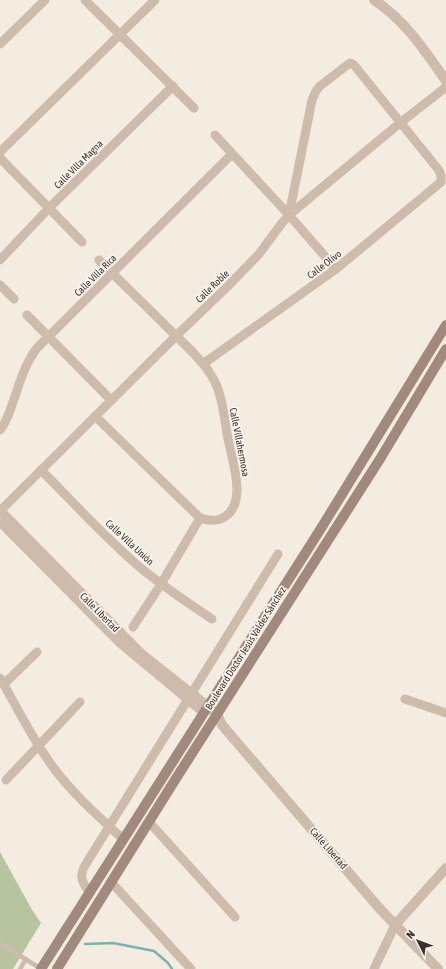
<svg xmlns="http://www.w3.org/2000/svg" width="446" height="969" viewBox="0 0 446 969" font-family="'Asap Condensed',sans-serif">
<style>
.green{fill:#b8c4a0}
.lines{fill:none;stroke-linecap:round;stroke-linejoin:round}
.stream{stroke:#7fb0b2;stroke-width:2.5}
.service{stroke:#cdbbac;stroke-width:4.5}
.minor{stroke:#cdbbac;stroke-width:9}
.tertiary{stroke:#cdbbac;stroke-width:10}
.secondary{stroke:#a18a7d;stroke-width:10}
.labels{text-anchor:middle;stroke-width:3.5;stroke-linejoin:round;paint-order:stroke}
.street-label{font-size:10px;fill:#3b302b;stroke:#fbf5ee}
</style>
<rect width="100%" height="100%" fill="#f4ebe1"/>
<path class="green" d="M0,852L31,908L41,923L13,969H0Z"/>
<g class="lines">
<path class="stream" d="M85,944L113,943L154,951L168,963L172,969"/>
<g class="service">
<path d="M0,943L41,969"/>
<path d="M20,969L26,959"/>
</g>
<g class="minor">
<path d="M85,0L194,108"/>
<path d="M0,44L45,0"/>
<path d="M215,135L289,215L336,269"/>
<path d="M0,152L155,0"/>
<path d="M0,158L82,242"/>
<path d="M0,260L49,208L173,86"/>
<path d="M0,285L14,299"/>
<path d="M27,315L111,400"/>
<path d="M203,364L336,269L441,182V175L438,169L354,65L350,63L320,86L316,91L312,100L289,215"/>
<path d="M95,416L200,518C209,521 218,522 226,516C247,501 232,460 228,439C224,418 223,393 211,375C201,358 184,344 170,330C147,307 123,284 99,260"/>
<path d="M0,430C6,423 9,414 12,405C19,385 24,365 37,348L232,154"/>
<path d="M41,470C74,503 106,539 142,569C164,587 188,603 212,619"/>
<path d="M0,510L141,653L208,706"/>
<path d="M0,511L176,336L228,286L259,254L282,223L289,215L400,123L446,87"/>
<path d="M0,522L121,644L204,713"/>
<path d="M133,627L161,584L200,518"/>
<path d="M0,678C17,707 32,739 53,767C72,793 99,817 123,839"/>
<path d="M4,684L37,652"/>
<path d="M405,699L446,713"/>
<path d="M6,780L80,702"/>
<path d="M149,822L235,917"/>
<path d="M111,882L191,969"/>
<path d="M89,892C83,883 79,878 84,867L278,554"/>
<path d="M374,969L395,925"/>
</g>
<g class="tertiary">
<path d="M374,0C405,20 425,51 446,81"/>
<path d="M208,706L217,714L222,725L380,909L438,969"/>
<path d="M395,925L446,868"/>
</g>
<g class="secondary">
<path d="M41,969L320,530L446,325"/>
<path d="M57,969L175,780L380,459L446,349"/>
</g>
</g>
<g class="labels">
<g class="street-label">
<text transform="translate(78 164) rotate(-45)" y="4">Calle Villa Magna</text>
<text transform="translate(324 264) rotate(-37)" y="4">Calle Olivo</text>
<text transform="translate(95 275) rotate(-45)" y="4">Calle Villa Rica</text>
<text transform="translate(212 286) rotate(-44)" y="4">Calle Roble</text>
<text transform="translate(240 442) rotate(79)" y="4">Calle Villahermosa</text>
<text transform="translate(130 542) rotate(43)" y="4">Calle Villa Unión</text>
<text transform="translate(100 612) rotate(45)" y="4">Calle Libertad</text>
<text transform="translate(245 648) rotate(-58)" y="4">Boulevard Doctor Jesús Valdez Sánchez</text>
<text transform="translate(329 848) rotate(49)" y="4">Calle Libertad</text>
</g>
</g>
<g transform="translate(418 941) rotate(312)" stroke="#fbf5ee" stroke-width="3" paint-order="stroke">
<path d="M0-3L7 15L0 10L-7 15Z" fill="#3b302b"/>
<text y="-6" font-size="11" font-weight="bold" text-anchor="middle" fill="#3b302b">N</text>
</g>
</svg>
